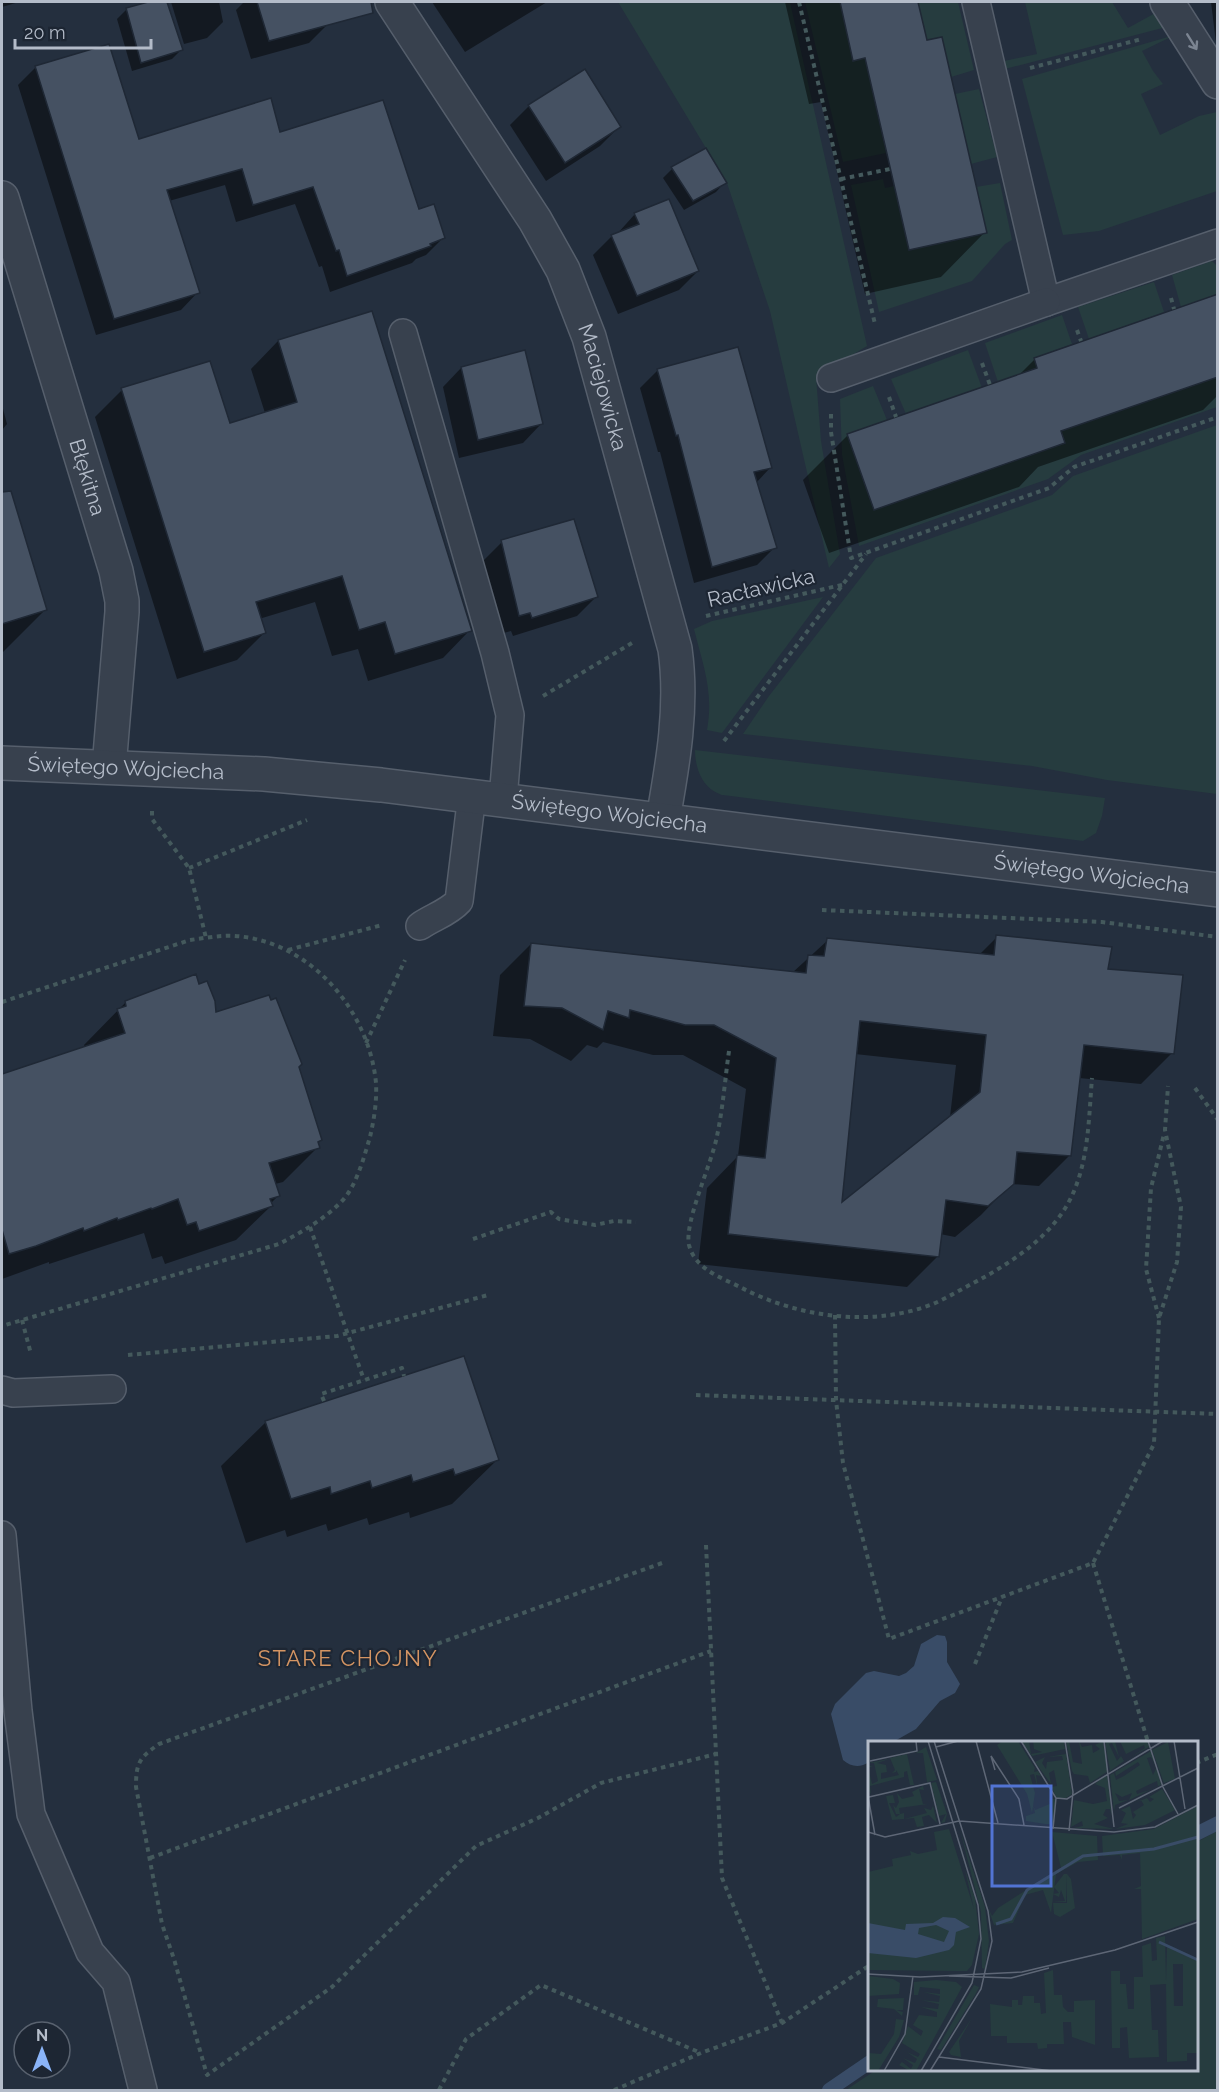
<svg xmlns="http://www.w3.org/2000/svg" width="1219" height="2092" viewBox="0 0 1219 2092" font-family="Raleway,sans-serif">
<style>
.green{fill:#263c3f}
.water{fill:#394c67}
.shadow{fill:#0007;fill-rule:evenodd}
.lines{fill:none;stroke-linecap:round;stroke-linejoin:round}
.stream{stroke:#394c67;stroke-width:14}
.building{fill:#455162;stroke:#1f2835;stroke-width:1.5;fill-rule:evenodd}
.service-casing{stroke:#565f6c;stroke-width:30}
.minor-casing{stroke:#565f6c;stroke-width:36}
.tertiary-casing{stroke:#565f6c;stroke-width:36}
.path{stroke:#44595c;stroke-width:4;stroke-dasharray:4.5 4.5;stroke-linecap:butt}
.service{stroke:#38414e;stroke-width:27}
.minor{stroke:#38414e;stroke-width:33}
.tertiary{stroke:#38414e;stroke-width:33}
.oneway{stroke:#7c8592}
.labels{text-anchor:middle;stroke-width:4.5;stroke-linejoin:round;paint-order:stroke}
.street-label{font-size:21px;fill:#b4bcc9;stroke:#1d2633}
.neighbourhood-label{font-size:22px;letter-spacing:1.5px;fill:#d59563;stroke:#1d2633}
.inset-river{fill:none;stroke:#394c67;stroke-width:3}
.inset-road{fill:none;stroke:#5e6776;stroke-width:1.5}
.view{fill:#5274d3;fill-opacity:0.15;stroke:#5274d3;stroke-width:3}
.inset-edge{fill:none;stroke:#b4bcc9;stroke-width:3}
</style>
<rect width="100%" height="100%" fill="#242f3e"/>
<g class="green">
<path d="M618,2H790L867,346L816,377L821,441L840,554L829,568L770,311L727,183Z"/>
<path d="M805,2H840L853,60L865,58L886,153L843,162Z"/>
<path d="M918,2H958L974,70L951,77L942,37L927,40Z"/>
<path d="M1025,2H1112L1128,28L1159,11L1170,26L1005,69L1004,61L1037,54Z"/>
<path d="M1175,35L1142,51L1153,71L1163,84L1141,94L1160,135L1199,116L1217,112V191L1099,231L1063,235L1022,79Z"/>
<path d="M979,89L997,157L971,164L955,94Z"/>
<path d="M883,179L885,188L894,186L909,250L986,233L976,187L1000,183L1012,240L1005,244L972,281L879,312L851,185Z"/>
<path d="M1212,261L1217,266V294L1181,307L1172,275Z"/>
<path d="M1154,282L1164,312L1089,339L1078,307Z"/>
<path d="M1062,315L1072,344L1034,358L1037,368L998,382L985,343Z"/>
<path d="M968,350L982,388L906,414L891,379Z"/>
<path d="M1217,377V407L1081,455L1048,479L859,546L842,455L840,399L873,386L887,420L847,434L874,509L1064,443L1061,431Z"/>
<path d="M1217,425V794L1107,780L1032,766L743,734L769,696L876,558L1052,495L1073,476Z"/>
<path d="M823,597L722,733L707,730C714,692 703,665 694,629L712,621Z"/>
<path d="M695,750L1105,798L1102,816L1096,833L1083,841L723,795C703,790 695,769 695,750Z"/>
<path d="M1217,1831V2090H846L876,2070H1196L1197,1842Z"/>
</g>
<path class="water" d="M937,1635L945,1636L947,1642V1662L960,1684L955,1693L940,1701L916,1729L893,1742H870L869,1762C860,1768 851,1767 843,1760L831,1714L835,1704L866,1673L874,1671L899,1676L906,1673L914,1666L921,1644Z"/>
<g class="shadow">
<path d="M2,2H19L2,7Z"/>
<path d="M152,2H166L181,50L172,59L132,71L117,19L127,9Z"/>
<path d="M171,2H219L223,22L207,38L184,44Z"/>
<path d="M244,2H321L328,24L309,43L251,59L236,10Z"/>
<path d="M432,2H547L465,52Z"/>
<path d="M785,2H917L926,42L985,232L941,277L865,294L821,102L809,104Z"/>
<path d="M1211,2H1218V59Z"/>
<path d="M36,67L138,141L279,134L418,211L443,238L426,255L416,259L412,263L330,292L322,266L319,267L295,204L236,222L225,185L169,201L198,292L181,310L96,335L18,85Z"/>
<path d="M529,106L619,127L600,146L546,181L510,125Z"/>
<path d="M672,169L725,182L716,192L684,210L663,178Z"/>
<path d="M635,214L698,271L679,290L618,314L593,255L612,236L617,234Z"/>
<path d="M1218,295V395L1203,410L1038,467L1019,487L829,553L803,480L848,435L1018,376L1035,359Z"/>
<path d="M278,341L470,630L443,658L368,681L358,649L332,656L315,602L259,619L264,633L237,660L177,679L95,417L122,390L229,425L265,413L251,369Z"/>
<path d="M461,368L541,424L523,443L459,458L443,387Z"/>
<path d="M657,371L770,468L756,483L775,547L757,565L694,583L660,452H658L640,388Z"/>
<path d="M2,405L7,424L2,430Z"/>
<path d="M22,534L45,610L2,653V539Z"/>
<path d="M502,542L596,597L577,616L513,636L511,631L500,634L483,561Z"/>
<path d="M997,937L1107,970L1172,1053L1141,1084L1079,1078L1070,1155L1039,1186L1011,1184L981,1215L955,1237L940,1234L938,1256L907,1287L698,1264L707,1188L738,1156L746,1089L683,1055H653L603,1042L597,1048L587,1045L571,1061L530,1039L493,1036L500,975L531,944L792,973L828,940L979,955ZM855,1054L956,1065L950,1117L840,1205Z"/>
<path d="M198,986L215,1014L298,1066L318,1147L283,1182L275,1184L279,1195L270,1204L271,1206L236,1240L165,1264L162,1256L152,1259L144,1233L49,1264V1262L2,1279V1075L85,1048L84,1045L126,1002Z"/>
<path d="M266,1422L497,1460L452,1504L410,1518L409,1512L369,1525L367,1518L328,1531L326,1524L287,1537L285,1530L246,1543L221,1466Z"/>
</g>
<g class="lines">
<g class="stream">
<path d="M1196,1834L1218,1823"/>
<path d="M829,2090L870,2062"/>
</g>
</g>
<g class="building">
<path d="M148,2H167L183,50L141,63L126,8Z"/>
<path d="M257,2H371L373,13L269,41Z"/>
<path d="M840,2H918L927,40L942,37L987,233L909,250L865,58L853,61Z"/>
<path d="M109,44L139,139L271,98L280,132L383,100L419,209L434,204L445,238L430,244L431,246L347,276L339,250L336,251L313,187L253,205L242,169L167,190L200,293L114,319L35,66Z"/>
<path d="M585,69L621,127L565,163L528,105Z"/>
<path d="M706,148L727,183L693,201L671,167Z"/>
<path d="M669,199L699,271L637,296L611,235L639,224L634,213Z"/>
<path d="M1218,294V377L1061,431L1065,443L874,510L847,434L1037,368L1034,358Z"/>
<path d="M372,311L472,631L395,654L385,622L359,630L342,576L256,602L266,633L204,652L121,388L210,361L230,423L297,402L278,340Z"/>
<path d="M738,347L772,468L754,472L777,548L712,567L678,435L676,436L657,369Z"/>
<path d="M525,350L543,424L478,440L461,367Z"/>
<path d="M11,491L47,610L2,624V492Z"/>
<path d="M574,519L598,597L532,618L530,613L519,616L501,540Z"/>
<path d="M996,935L1112,947L1108,969L1183,975L1174,1054L1084,1045L1071,1156L1017,1152L1014,1184L988,1206L946,1200L939,1257L728,1234L737,1155L765,1158L776,1058L714,1025H685L630,1010L629,1018L608,1011L603,1030L562,1008L524,1006L531,943L806,973L808,955L824,956L827,938L994,955ZM860,1021L986,1035L980,1092L842,1202Z"/>
<path d="M196,974L199,984L207,981L215,1001L216,1012L269,995L271,1000L276,998L302,1064L299,1067L322,1140L318,1142L320,1148L269,1163L280,1196L270,1199L273,1206L199,1231L196,1222L187,1225L178,1199L152,1209L151,1208L118,1220L117,1218L84,1231L83,1228L36,1246L9,1254L2,1230V1074L125,1033L117,1009L126,1006L125,1001Z"/>
<path d="M464,1356L499,1460L455,1475L453,1469L413,1482L411,1475L372,1488L370,1481L331,1494L330,1487L291,1499L265,1421Z"/>
</g>
<g class="lines">
<defs>
<g id="service">
<path d="M976,2L1046,302L1218,243"/>
<path d="M403,333L495,653L510,715L503,799"/>
<path d="M831,378L1046,302"/>
<path d="M420,926C433,917 448,913 459,901L472,795"/>
<path d="M2,1390L13,1393L112,1389"/>
<path d="M2,1535L18,1711L31,1814L90,1952L116,1982L143,2090"/>
</g>
<g id="minor">
<path id="s1" d="M392,2L535,220L563,270L589,337L675,649C683,706 673,763 663,819"/>
<path d="M1167,2L1218,82"/>
<path id="s2" d="M2,198L116,571L122,601V612L109,767"/>
</g>
<g id="tertiary">
<path id="s3" d="M2,763L264,774L381,785L1218,890"/>
</g>
</defs>
<use href="#service" class="service-casing"/>
<use href="#minor" class="minor-casing"/>
<use href="#tertiary" class="tertiary-casing"/>
<g class="path">
<path d="M799,2L875,324"/>
<path d="M1030,68L1142,39"/>
<path d="M841,179L890,169"/>
<path d="M1171,298L1174,309"/>
<path d="M1077,330L1081,341"/>
<path d="M982,363L990,385"/>
<path d="M889,397L896,417"/>
<path d="M831,414V432L851,558L1049,488L1074,467L1218,417"/>
<path d="M706,616L846,584"/>
<path d="M543,696L632,643"/>
<path d="M724,741L866,554"/>
<path d="M152,811V819L189,868L206,938"/>
<path d="M189,868L307,820"/>
<path d="M822,910L1102,922L1218,937"/>
<path d="M288,950L382,925"/>
<path d="M2,1002L190,940C205,938 220,935 235,936C310,941 369,1010 376,1083C377,1101 374,1120 370,1137C364,1157 357,1184 343,1200C325,1219 302,1232 279,1244L2,1326"/>
<path d="M366,1043L405,960"/>
<path d="M729,1051C725,1079 723,1108 717,1136C712,1163 684,1222 689,1245C695,1269 720,1277 740,1287C797,1317 871,1328 933,1304C949,1297 965,1287 981,1279C1008,1264 1037,1245 1056,1221C1089,1181 1088,1127 1092,1078"/>
<path d="M1195,1088L1218,1120"/>
<path d="M310,1227L364,1380"/>
<path d="M473,1239L551,1212L559,1219L595,1225L614,1221L636,1222"/>
<path d="M835,1315L836,1400L843,1463L889,1639L1093,1563L1154,1444L1159,1318L1177,1262L1181,1207L1165,1130L1168,1086"/>
<path d="M1159,1318L1146,1269L1151,1188L1164,1134"/>
<path d="M22,1320L31,1354"/>
<path d="M128,1355L337,1336L488,1295"/>
<path d="M696,1395L1218,1414"/>
<path d="M324,1401L321,1394L402,1368L404,1376"/>
<path d="M706,1545L722,1878L782,2023"/>
<path d="M662,1563L159,1744C139,1758 136,1763 136,1787L162,1924L174,1959L207,2075L332,1987L476,1846L538,1818L601,1783L716,1754"/>
<path d="M1093,1563L1148,1742"/>
<path d="M975,1664L1002,1597"/>
<path d="M1196,1763L1218,1754"/>
<path d="M150,1858L711,1651"/>
<path d="M439,2090L466,2039L541,1985L701,2053"/>
<path d="M614,2090L701,2053L782,2023L870,1965"/>
</g>
<use href="#service" class="service"/>
<use href="#minor" class="minor"/>
<use href="#tertiary" class="tertiary"/>
</g>
<defs><path id="oneway-shaft" d="M-6 0H5M1.5-3L5.5 0L1.5 3" fill="none" stroke-width="1.6" stroke-linecap="round" stroke-linejoin="round" transform="scale(1.5)"/></defs>
<use class="oneway" href="#oneway-shaft" transform="translate(1192 42) rotate(58)"/>
<g class="labels">
<g class="street-label">
<text dy="7" stroke="none"><textPath href="#s1" startOffset="442">Maciejowicka</textPath></text>
<text dy="7" stroke="none"><textPath href="#s2" startOffset="292">Błękitna</textPath></text>
<text transform="translate(761 588) rotate(-13)" y="7">Racławicka</text>
<text dy="7" stroke="none"><textPath href="#s3" startOffset="124">Świętego Wojciecha</textPath></text>
<text dy="7" stroke="none"><textPath href="#s3" startOffset="610">Świętego Wojciecha</textPath></text>
<text dy="7" stroke="none"><textPath href="#s3" startOffset="1096">Świętego Wojciecha</textPath></text>
</g>
<g class="neighbourhood-label">
<text x="348" y="1666">STARE CHOJNY</text>
</g>
</g>
<g transform="translate(868 1741)">
<rect width="330" height="330" fill="#242f3e"/>
<path d="M135,0H150L167,27L166,31L170,30L173,35L168,34L170,48L166,33L162,34L167,52L164,72L159,53L129,4ZM153,0H161L163,13L174,11L166,8L165,0H196L197,8L164,15ZM198,0H201L205,21L214,23L211,0L214,6L224,4L225,12L232,8L227,4L235,0L240,30L222,42L220,35L206,33L204,30L206,40ZM237,0H247L251,16L244,2L241,3L249,20L253,15L256,20L242,30ZM252,0H280L281,6L263,16L277,7L276,4L258,13ZM300,1L307,38L296,42L284,9ZM58,6L69,39L59,41L55,12H48ZM283,10L288,25L283,16L279,17L285,34L289,26L293,44L290,45L289,40L278,45L268,50L269,53L282,49L261,59L264,52L254,56L247,52L251,60L260,59L247,64L246,70L242,34L246,32L248,39L256,35L272,24L270,21L248,35L247,31ZM39,13L46,44H50H42L39,30L36,31V36L2,45L3,53L0,48V24L5,26H0L4,43L10,40L6,22H0L21,18L9,22L18,24L19,31L13,32V38L31,34L28,29V31L24,32L27,29L22,17ZM198,13L204,53L198,57H189L183,46L189,45L186,29L181,32L183,43L167,21L177,16L174,22L178,28L179,21L195,19L194,15L180,16ZM239,33L244,75L242,68H238L235,74L240,77L226,83L246,88L206,87L215,85L214,80L203,86L206,59L225,63L239,60L237,47L227,43ZM68,41L79,73L77,81L73,82L78,73L71,75L63,42ZM55,45L56,49L51,48L55,63H60L31,67L32,73L36,72V78L59,72L56,67L63,69L65,65L69,82L61,74L54,76L56,85L49,86L46,77L24,79L18,55L25,54L27,62H21L28,76L32,73H28L25,64L28,67L31,61L29,52L34,58L46,55L44,51ZM294,48L307,69L277,84L247,88L260,83L253,82L258,72L253,69L262,65L265,78L268,74L265,71L276,64L273,59L264,63L279,57L282,61L286,58L281,56ZM181,58H188L185,83H159H177L158,80V75L167,72L165,64L167,69L184,62ZM330,65V95L303,104L330,97V178L274,198L273,148H266L273,145L272,112L254,114V119L252,114L235,115L234,95L286,88ZM81,88L106,168L97,129L107,157L111,193L104,224L99,230H88L0,229V131L25,125L24,118L43,114L42,110L50,113L69,109L66,91ZM92,89L117,166L121,200L117,228L114,227L113,171ZM184,91L229,95L230,119L210,121L188,133L183,172L175,149L157,154L145,182L126,184L120,167L124,175L130,167L193,127ZM196,133H199L203,138L207,167L192,176L186,173L185,162H199L198,134V161H184L197,160L193,149L191,156L185,153L191,152L186,146ZM297,195L298,240L299,206L330,220V312H319V320L299,321L298,243L282,244L284,289H290L291,316L261,317L259,286L252,287V307H244L243,230H252V243H258L260,268H266V236H275L274,205L283,202L284,220L289,219L288,197ZM305,223H315V265H306ZM185,229L186,254H194L195,266L200,271H206V260L227,259V304L204,296L203,281H195L196,303H179V307L170,308L169,302H139V295H123L122,263L144,266V259H150V264H154L155,255H166V262H172L173,273L178,272L176,232ZM1,235L25,238L32,242L31,253L0,255ZM68,239L88,241L94,246L48,330H42L31,324L34,321L43,328L45,324L35,317L47,322L49,318L39,311L50,316L52,313L34,302L40,285L53,295L55,290L45,284L51,274L69,276V271L53,266L70,268L71,263L53,259L71,261L72,255L55,251L72,253V248L52,246L50,254H46V241ZM106,244L111,246L107,254L73,309L69,308ZM36,257L35,269H28L35,271L34,275L26,268L9,266L10,258ZM104,277L91,300L93,316L83,314L81,311ZM28,278L36,279L31,296L10,330H0V312L13,313L26,293Z" fill="#263c3f" fill-rule="evenodd"/>
<path d="M75,176L87,177L102,186L88,191L86,204L81,209L48,217L0,212V182L37,189L38,183L65,182ZM68,184L81,190L76,201L50,193L51,187Z" fill="#394c67" fill-rule="evenodd"/>
<path class="inset-river" d="M128,183L143,178L159,149L215,115L286,108L330,96M291,201L330,219"/>
<path class="inset-road" d="M108,0L130,82M153,0L188,57L185,88M197,0L205,51L201,90M236,0L246,86M280,0L295,46L310,73M306,0L317,68M68,6L90,0M2,20L49,10L48,0M127,29L123,15L151,58L156,84M0,55L7,94M1,56L62,42L72,83M188,57L199,58L295,0M251,67L330,27M0,91L17,96L91,80L246,91L287,86L330,64M0,233L52,236L154,231L247,209L330,181M81,235L143,237L181,227M71,316L184,330M16,330L37,293L45,235M53,330L104,242L113,198L110,164L60,0M62,330L113,248L124,200L120,170L66,0"/>
<path class="view" d="M124,45H183V145H124Z"/>
<rect width="330" height="330" class="inset-edge"/>
</g>
<rect width="1219" height="2092" fill="none" stroke="#b4bcc9" stroke-width="6"/>
<g transform="translate(42 2050)"><circle r="28" fill="#1d2633" stroke="#59626f" stroke-width="1.5"/>
<path d="M0-4.5L10 22L0 15L-10 22Z" fill="#8ab4f8"/>
<text y="-9" font-size="16" font-weight="bold" text-anchor="middle" fill="#b4bcc9">N</text>
</g>
<path d="M15 39v9h136v-9" fill="none" stroke="#b4bcc9" stroke-width="3"/>
<text x="24" y="39" font-size="18" fill="#b4bcc9" stroke="#1d2633" stroke-width="4.5" paint-order="stroke">20 m</text>
</svg>
